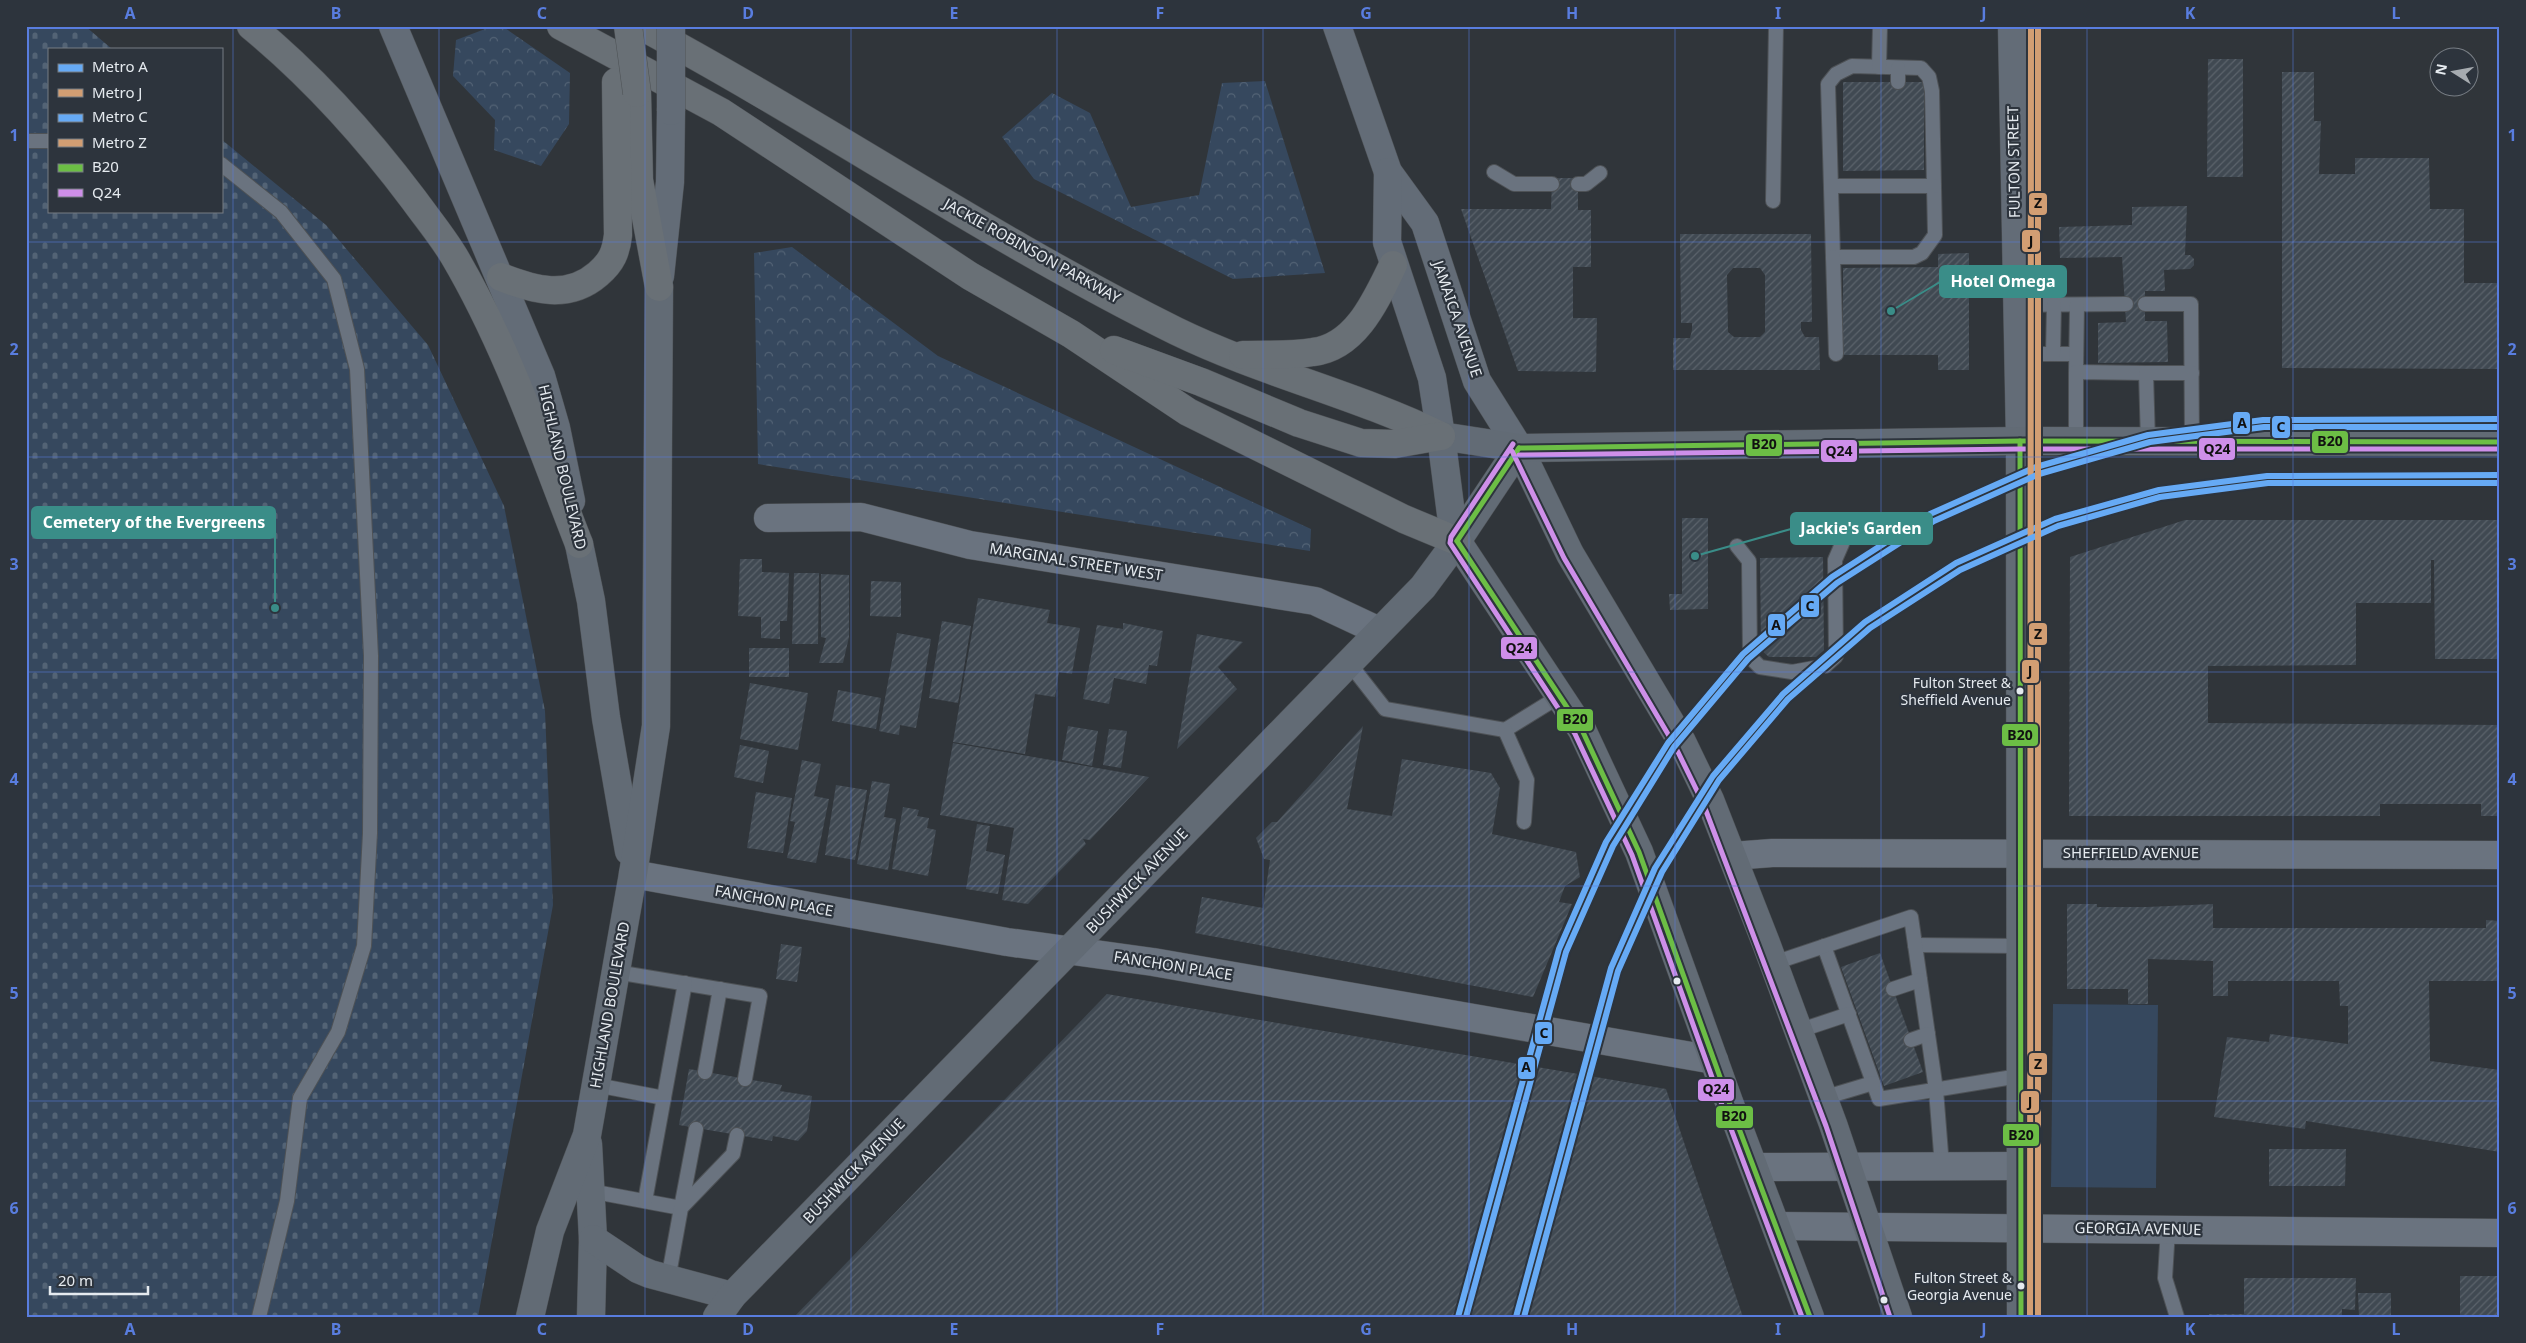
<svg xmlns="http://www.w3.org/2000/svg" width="2526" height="1343" viewBox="0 0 2526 1343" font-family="'Noto Sans',sans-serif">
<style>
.grass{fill:#36485e}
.forest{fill:url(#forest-crowns)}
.cemetery{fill:url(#cemetery-stones)}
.building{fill:url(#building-hatch);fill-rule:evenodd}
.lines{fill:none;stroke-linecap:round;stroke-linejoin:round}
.lane-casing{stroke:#4e5256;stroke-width:16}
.street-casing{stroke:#4e5256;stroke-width:29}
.secondary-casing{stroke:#4e5256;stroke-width:29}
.primary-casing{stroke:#4e5256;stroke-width:29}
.highway-casing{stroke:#4e5256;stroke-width:29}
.lane{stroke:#6a737f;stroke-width:14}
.street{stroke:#6a737f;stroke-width:28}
.secondary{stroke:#636c77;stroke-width:28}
.primary{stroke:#626b75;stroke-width:28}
.highway{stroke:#697076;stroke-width:28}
.secondary-bridge-casing{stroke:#4e5256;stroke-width:29;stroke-linecap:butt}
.highway-bridge-casing{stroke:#4e5256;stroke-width:29;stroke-linecap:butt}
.secondary-bridge{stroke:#636c77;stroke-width:28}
.highway-bridge{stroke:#697076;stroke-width:28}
.bus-1-casing{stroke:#2d343d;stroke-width:9}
.bus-2-casing{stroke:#2d343d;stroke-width:9}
.bus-1{stroke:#6cbe45;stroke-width:5}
.bus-2{stroke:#ce8fe9;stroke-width:5}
.metro-1-casing{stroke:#2d343d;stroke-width:10}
.metro-2-casing{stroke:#2d343d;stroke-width:10}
.metro-3-casing{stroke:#2d343d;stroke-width:10}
.metro-4-casing{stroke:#2d343d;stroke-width:10}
.metro-1{stroke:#66aaf5;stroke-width:6}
.metro-2{stroke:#d29e73;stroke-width:6}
.metro-3{stroke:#66aaf5;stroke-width:6}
.metro-4{stroke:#d29e73;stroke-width:6}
.grid{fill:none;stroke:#597ddf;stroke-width:1;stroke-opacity:0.55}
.bus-dot{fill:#e5eaef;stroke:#2d343d;stroke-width:2}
.labels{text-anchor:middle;stroke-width:4.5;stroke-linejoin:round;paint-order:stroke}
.bus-label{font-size:14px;fill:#e5eaef;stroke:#2d343d;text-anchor:end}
.street-label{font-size:15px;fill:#e5eaef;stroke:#2d343d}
.leader{fill:none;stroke:#3a8d88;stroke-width:2}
.callout-dot{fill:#3a8d88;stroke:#2d343d;stroke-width:2}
.callout{fill:#3a8d88;stroke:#3a8d88;stroke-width:2}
.callout-label{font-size:16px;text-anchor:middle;font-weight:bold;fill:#fff}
.line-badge{stroke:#2d343d;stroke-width:2}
.pale-badge-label{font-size:14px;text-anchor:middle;font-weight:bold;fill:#111}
.neatline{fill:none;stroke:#597ddf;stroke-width:2}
.grid-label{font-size:16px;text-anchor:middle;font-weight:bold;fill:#597ddf}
</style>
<defs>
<pattern id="forest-crowns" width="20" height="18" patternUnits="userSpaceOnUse" patternTransform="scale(1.25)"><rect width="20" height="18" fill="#36485e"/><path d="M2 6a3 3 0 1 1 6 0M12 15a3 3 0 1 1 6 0" fill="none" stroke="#536375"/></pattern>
<pattern id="cemetery-stones" width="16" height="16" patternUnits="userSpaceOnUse" patternTransform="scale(1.25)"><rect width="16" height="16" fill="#36485e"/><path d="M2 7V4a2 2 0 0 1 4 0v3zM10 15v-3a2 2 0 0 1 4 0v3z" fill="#536375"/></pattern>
<pattern id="building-hatch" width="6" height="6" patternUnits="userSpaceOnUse" patternTransform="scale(1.25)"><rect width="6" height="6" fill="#404952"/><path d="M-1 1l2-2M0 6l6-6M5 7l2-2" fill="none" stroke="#5b636b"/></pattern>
</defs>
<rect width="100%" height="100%" fill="#30353a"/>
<path class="grass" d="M2053,1004L2158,1005L2156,1188L2051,1187Z"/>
<g class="forest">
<path d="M493,26H502L570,73L569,124L541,166L494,150L495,120L453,76L456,40Z"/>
<path d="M1265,81L1325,273L1233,279L1034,179L1002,137L1052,93L1090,113L1131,207L1199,195L1222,83Z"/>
<path d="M792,247L938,356L1311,529L1310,551L758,464L754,253Z"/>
</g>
<path class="cemetery" d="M26,26H85L112,49H49V211H221V139L326,225L428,345L504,506L545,711L553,905L478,1317H26Z"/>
<g class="building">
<path d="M2208,59H2243V177H2207Z"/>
<path d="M2282,72H2314V121H2321L2319,174H2355V158H2429L2430,209H2464V283H2500V369L2282,368Z"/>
<path d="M1843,82H1924V170L1843,171Z"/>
<path d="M1552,178H1578V210H1591V267H1573V318H1597L1596,372L1518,371L1461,209H1551Z"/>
<path d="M2187,206L2185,255H2190L2194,259V265L2190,269L2164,270L2165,291H2145V321H2167L2168,362L2098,363V323L2126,322L2122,257L2060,258L2059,227L2132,225V207Z"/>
<path d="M1680,234H1811L1812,322H1801V330L1805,337H1819L1820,370H1673V338H1690L1692,330V323H1681ZM1733,268H1760L1765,275V332L1760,337H1734L1728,332L1727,275Z"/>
<path d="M1969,253V370H1938V355H1843V268L1938,267V254Z"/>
<path d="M1682,518H1708V609L1670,610L1669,594H1682Z"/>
<path d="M2185,520H2500V659H2435L2434,560H2431V603H2356V665L2208,666V723L2500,725V816H2481V804H2380V816H2069L2070,557Z"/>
<path d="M1823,557L1824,650L1816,657H1769L1761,650L1760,558Z"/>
<path d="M740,559H762V572L789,573L787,621H780V639L761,638V617L738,616Z"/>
<path d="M794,573H819L818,644H792Z"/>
<path d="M821,574L849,575V637L843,663H819L826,638L821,637Z"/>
<path d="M871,581L901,582V617L870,616Z"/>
<path d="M978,598L1050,610L1047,623L1080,628L1072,674L1059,672L1055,697L1035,694L1025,754L953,742Z"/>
<path d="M942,621L971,626L958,703L929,698Z"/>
<path d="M1123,623L1163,631L1157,666L1149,665L1146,684L1114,678L1109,704L1083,699L1097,625L1123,629Z"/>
<path d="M897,633L931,639L916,728L900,725L899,735L879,731Z"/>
<path d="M1197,634L1243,642L1218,667L1237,689L1177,749Z"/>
<rect x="749" y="648" width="40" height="29"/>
<path d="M750,683L808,693L798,750L740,739Z"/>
<path d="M838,690L881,698L876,729L832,721Z"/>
<path d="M1068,726L1098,731L1092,766L1062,760Z"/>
<path d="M1363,726L1347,809L1392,816L1402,759L1491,773L1500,788L1492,834L1576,852L1580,877L1565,886L1559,902L1572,904L1533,997L1195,933L1202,897L1263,908L1270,860L1264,859L1256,838L1272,822H1277Z"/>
<path d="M1109,729L1127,731L1121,768L1103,765Z"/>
<path d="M953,743L1149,777L1090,840L1083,839L1086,844L1028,904L1002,900L1014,828L940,815Z"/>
<path d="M740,745L769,751L763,783L734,777Z"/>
<path d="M802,760L821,764L814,796L829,799L816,863L787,858L795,822L790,821Z"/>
<path d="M872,781L890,784L884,817L896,819L888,870L857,864Z"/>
<path d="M836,785L867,790L855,860L825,855Z"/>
<path d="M756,792L792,798L783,853L747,848Z"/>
<path d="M903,807L919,810L917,816L929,818L927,828L936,830L928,876L892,869Z"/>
<path d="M977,824L990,826L986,851L1005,855L998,894L966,889Z"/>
<path d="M2067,904H2097V907H2147L2213,904V928H2486V920L2500,921V981H2429L2430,1061L2500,1070V1152L2306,1121L2305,1129L2214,1117L2227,1037L2269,1042L2270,1034L2348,1044V1006H2340L2339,981H2228V996H2213V961L2148,959V1004H2128V989H2067Z"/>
<path d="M781,944L802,947L797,982L776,979Z"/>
<path d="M1880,953L1923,1072L1884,1086L1841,967Z"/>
<path d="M1107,994L1666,1089L1743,1317H794Z"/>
<path d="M689,1069L782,1085L780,1091L812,1096L807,1131L798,1141L773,1136L772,1141L679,1125Z"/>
<path d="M2269,1149H2346L2345,1186H2269Z"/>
<rect x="2460" y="1276" width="40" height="41"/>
<path d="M2244,1278H2356L2355,1310L2342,1309V1317H2209V1314H2244Z"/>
<path d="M2358,1293H2391V1317H2359Z"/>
</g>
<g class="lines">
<defs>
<g id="lane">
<path d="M1852,66L1921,68L1929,77L1932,91L1935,235L1922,253L1914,257H1833L1828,84L1836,74Z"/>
<path d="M1879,67L1880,26"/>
<path d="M1898,68V82"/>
<path d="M26,141H49"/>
<path d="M221,164L281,212L334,279L357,369L371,656L370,833L364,946L338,1032L300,1098L287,1201L259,1317"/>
<path d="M1494,172L1514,184H1552"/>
<path d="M1578,184H1586L1600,173"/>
<path d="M1831,186H1934"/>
<path d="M1773,201L1776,26"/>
<path d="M1833,257L1836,354"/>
<path d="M2145,304H2191L2192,442"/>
<path d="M2017,305L2126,304"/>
<path d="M2018,354H2076"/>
<path d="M2053,354L2054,305"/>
<path d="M2076,372L2077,305"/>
<path d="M2076,441V372L2146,373"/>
<path d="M2148,442L2146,373H2192"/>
<path d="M1737,546L1749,561L1750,657L1760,667L1792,672L1825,666L1836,656L1835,560L1842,544"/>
<path d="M1349,663L1385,709L1505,730L1560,696"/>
<path d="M1505,730L1527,780L1524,822"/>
<path d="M1915,945L2019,946"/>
<path d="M1824,946L1879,1099L2019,1076"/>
<path d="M1774,963L1911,917L1936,1090L1942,1166"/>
<path d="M616,972L760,996L745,1079"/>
<path d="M1893,989L1920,980"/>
<path d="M1798,1031L1849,1014"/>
<path d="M1911,1040L1928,1034"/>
<path d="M705,1072L720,989"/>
<path d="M596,1085L664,1098"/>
<path d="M1823,1098L1873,1083"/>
<path d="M590,1191L681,1208L696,1129"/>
<path d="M645,1201L685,983"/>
<path d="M2168,1229L2165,1278L2177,1317"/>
<path d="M668,1280L681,1208L733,1154L737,1135"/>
</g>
<g id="street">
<path d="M768,518L861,517L970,545L1315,601L1379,631"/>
<path d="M1732,856L1772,853L2500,855"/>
<path d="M633,874L1007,942L1153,962L1714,1060"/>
<path d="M1755,1167L2019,1166"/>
<path d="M1777,1226L2500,1233"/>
</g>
<g id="secondary">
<path d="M393,26L541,376L556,428L571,501"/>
<path d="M1337,26L1388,172L1425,223L1477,381L1519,448"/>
<path d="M2012,26L2020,441"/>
<path d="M1388,172L1387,242L1432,378L1441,436"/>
<path d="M660,276L670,182L671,111"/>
</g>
<g id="primary">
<path d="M2020,441L2021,1317"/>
<path d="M1519,448L1570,554L1682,742L1710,800L1766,943L1833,1124L1898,1317"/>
<path d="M579,544L591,601L606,718L629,851"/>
<path d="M588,1144L593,1239L591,1317"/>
<path d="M593,1239L638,1269L650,1274L732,1296"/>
<path d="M530,1317L550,1231L587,1135L633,874L656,726L659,287"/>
<path d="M717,1317L732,1296L1423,587L1457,541L1519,448"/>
<path d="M1810,1317L1729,1102L1639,852L1582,730L1457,541L1451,514L1441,436L1519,448L2020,441L2500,442"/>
</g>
<g id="highway">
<path d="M251,26C313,77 366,136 414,200C427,218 442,236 454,256C507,346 541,447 579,544"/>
<path d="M561,26L721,112L970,276L1071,334L1188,412L1404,519L1457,541"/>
<path d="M641,26C822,123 992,240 1176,331C1262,373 1355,394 1441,436"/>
<path d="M637,93L639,180L659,287"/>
<path d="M501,277C534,290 568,300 598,274C612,262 616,252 618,235L616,82"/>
<path d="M1114,350L1201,382L1299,423L1361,443L1395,444L1441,436"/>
<path d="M1243,355C1266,354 1290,356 1313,352C1356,347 1376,300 1393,265"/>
</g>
</defs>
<use href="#lane" class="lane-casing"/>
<use href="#street" class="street-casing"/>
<use href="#secondary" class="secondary-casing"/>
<use href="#primary" class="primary-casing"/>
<use href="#highway" class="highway-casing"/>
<use href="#lane" class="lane"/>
<use href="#street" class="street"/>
<use href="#secondary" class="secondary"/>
<use href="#primary" class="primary"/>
<use href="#highway" class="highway"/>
<defs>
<path id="secondary-bridge" d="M671,111V26"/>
<path id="highway-bridge" d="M628,26L637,93"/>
</defs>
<use href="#secondary-bridge" class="secondary-bridge-casing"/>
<use href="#highway-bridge" class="highway-bridge-casing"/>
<use href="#secondary-bridge" class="secondary-bridge"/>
<use href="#highway-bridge" class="highway-bridge"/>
<defs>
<g id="bus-1">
<path d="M2020,441L2021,1317"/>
<path d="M1519,448L2020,441L2500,442"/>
<path d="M1457,541L1582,730L1639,852L1729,1102L1810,1317"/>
<path d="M1457,541L1519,448"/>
</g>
<g id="bus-2">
<path d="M1513,444L1451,537L1450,543L1575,734L1632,855L1722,1105L1802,1317"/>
<path d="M1512,451L1564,558L1675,746L1703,803L1826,1126L1890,1317"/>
<path d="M1519,455L2020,449H2500"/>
</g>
</defs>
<use href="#bus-1" class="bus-1-casing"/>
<use href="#bus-2" class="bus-2-casing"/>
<use href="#bus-1" class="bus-1"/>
<use href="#bus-2" class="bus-2"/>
<defs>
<g id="metro-1">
<path d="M1458,1317L1559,949L1606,842L1668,743L1743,654L1832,577L1930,514L2036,467L2148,435L2263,420L2500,419"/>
<path d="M1516,1317L1611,968L1655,868L1713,776L1783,694L1865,622L1956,563L2055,519L2159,490L2267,476L2500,475"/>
</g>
<path id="metro-2" d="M2030,1317L2031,26"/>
<g id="metro-3">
<path d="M1466,1317L1566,952L1613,846L1674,747L1748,659L1837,583L1934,521L2039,474L2150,442L2264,427H2500"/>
<path d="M1524,1317L1618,971L1662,872L1719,780L1788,699L1870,628L1960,570L2058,526L2160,497L2268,483H2500"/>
</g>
<path id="metro-4" d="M2038,1317V26"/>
</defs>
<use href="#metro-1" class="metro-1-casing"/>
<use href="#metro-2" class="metro-2-casing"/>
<use href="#metro-3" class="metro-3-casing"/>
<use href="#metro-4" class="metro-4-casing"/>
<use href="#metro-1" class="metro-1"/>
<use href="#metro-2" class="metro-2"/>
<use href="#metro-3" class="metro-3"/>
<use href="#metro-4" class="metro-4"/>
</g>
<path class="grid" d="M233,26V1317M439,26V1317M645,26V1317M851,26V1317M1057,26V1317M1263,26V1317M1469,26V1317M1675,26V1317M1881,26V1317M2087,26V1317M2293,26V1317M26,242H2500M26,457H2500M26,672H2500M26,886H2500M26,1101H2500"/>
<g class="bus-dot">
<circle cx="2020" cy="691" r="4.5"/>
<circle cx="1677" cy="981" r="4.5"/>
<circle cx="2021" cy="1286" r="4.5"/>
<circle cx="1884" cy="1300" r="4.5"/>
</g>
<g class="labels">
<g class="bus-label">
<text x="2011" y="688">Fulton Street &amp;<tspan x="2011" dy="17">Sheffield Avenue</tspan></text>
<text x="2012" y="1283">Fulton Street &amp;<tspan x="2012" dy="17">Georgia Avenue</tspan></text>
</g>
<g class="street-label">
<text transform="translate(2014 162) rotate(-91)" y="5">FULTON STREET</text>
<text transform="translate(1032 251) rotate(29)" y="5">JACKIE ROBINSON PARKWAY</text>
<text transform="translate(1457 319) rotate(71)" y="5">JAMAICA AVENUE</text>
<text transform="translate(562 467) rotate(77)" y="5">HIGHLAND BOULEVARD</text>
<text transform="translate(1076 562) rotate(9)" y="5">MARGINAL STREET WEST</text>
<text x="2131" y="858">SHEFFIELD AVENUE</text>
<text transform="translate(1137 881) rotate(-46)" y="5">BUSHWICK AVENUE</text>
<text transform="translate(774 901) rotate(10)" y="5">FANCHON PLACE</text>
<text transform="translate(1173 966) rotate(9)" y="5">FANCHON PLACE</text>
<text transform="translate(610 1005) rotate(-80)" y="5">HIGHLAND BOULEVARD</text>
<text transform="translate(854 1171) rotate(-46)" y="5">BUSHWICK AVENUE</text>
<text transform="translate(2138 1229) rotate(1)" y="5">GEORGIA AVENUE</text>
</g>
</g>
<path class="leader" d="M1891 311L1940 282M275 608L275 522M1695 556L1791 529"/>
<g class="callout-dot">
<circle cx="1891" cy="311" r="5"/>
<circle cx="275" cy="608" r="5"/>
<circle cx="1695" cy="556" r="5"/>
</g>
<g class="callout">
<rect x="1940" y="266" width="126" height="31" rx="5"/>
<rect x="32" y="507" width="243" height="31" rx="5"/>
<rect x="1791" y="513" width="141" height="31" rx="5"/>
</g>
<g class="callout-label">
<text x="2003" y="287">Hotel Omega</text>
<text x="154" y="528">Cemetery of the Evergreens</text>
<text x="1861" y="534">Jackie's Garden</text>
</g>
<g class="line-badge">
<rect x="2028" y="192" width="20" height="24" rx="5" fill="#d29e73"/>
<rect x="2021" y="229" width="20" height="24" rx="5" fill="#d29e73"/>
<rect x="2232" y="411" width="19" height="24" rx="5" fill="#66aaf5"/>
<rect x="2271" y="415" width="20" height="24" rx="5" fill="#66aaf5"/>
<rect x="2311" y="430" width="38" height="24" rx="5" fill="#6cbe45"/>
<rect x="1745" y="433" width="38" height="24" rx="5" fill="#6cbe45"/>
<rect x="2198" y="437" width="38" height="24" rx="5" fill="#ce8fe9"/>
<rect x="1820" y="439" width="38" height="24" rx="5" fill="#ce8fe9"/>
<rect x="1800" y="594" width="20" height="24" rx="5" fill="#66aaf5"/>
<rect x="1767" y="613" width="19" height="24" rx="5" fill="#66aaf5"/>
<rect x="2028" y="622" width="20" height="24" rx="5" fill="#d29e73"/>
<rect x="1500" y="636" width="38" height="24" rx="5" fill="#ce8fe9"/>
<rect x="2021" y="659" width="19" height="25" rx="5" fill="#d29e73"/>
<rect x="1556" y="708" width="38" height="24" rx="5" fill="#6cbe45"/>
<rect x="2001" y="723" width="38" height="24" rx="5" fill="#6cbe45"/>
<rect x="1534" y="1021" width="19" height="24" rx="5" fill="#66aaf5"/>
<rect x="2028" y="1052" width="20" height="24" rx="5" fill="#d29e73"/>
<rect x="1517" y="1056" width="19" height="24" rx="5" fill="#66aaf5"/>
<rect x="1697" y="1078" width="38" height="24" rx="5" fill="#ce8fe9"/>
<rect x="2020" y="1090" width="20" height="24" rx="5" fill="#d29e73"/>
<rect x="1715" y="1105" width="39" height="24" rx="5" fill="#6cbe45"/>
<rect x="2002" y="1123" width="38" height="24" rx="5" fill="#6cbe45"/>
</g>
<g class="pale-badge-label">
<text x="2038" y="208">Z</text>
<text x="2031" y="246">J</text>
<text x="2242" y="428">A</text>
<text x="2281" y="432">C</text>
<text x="2330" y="446">B20</text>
<text x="1764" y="449">B20</text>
<text x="2217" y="454">Q24</text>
<text x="1839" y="456">Q24</text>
<text x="1810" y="611">C</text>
<text x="1776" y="630">A</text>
<text x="2038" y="639">Z</text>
<text x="1519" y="653">Q24</text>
<text x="2030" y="676">J</text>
<text x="1575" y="724">B20</text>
<text x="2020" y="740">B20</text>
<text x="1544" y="1038">C</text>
<text x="2038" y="1069">Z</text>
<text x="1526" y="1072">A</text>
<text x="1716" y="1094">Q24</text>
<text x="2030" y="1107">J</text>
<text x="1734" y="1121">B20</text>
<text x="2021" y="1140">B20</text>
</g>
<rect width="2526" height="1343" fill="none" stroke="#2d343d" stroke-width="55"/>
<rect x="48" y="48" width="175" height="165" fill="#2d343d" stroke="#777d84"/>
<rect x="58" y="64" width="25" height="8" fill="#66aaf5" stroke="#777d84"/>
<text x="92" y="72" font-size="15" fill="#e5eaef">Metro A</text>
<rect x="58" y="89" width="25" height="8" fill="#d29e73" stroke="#777d84"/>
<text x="92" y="98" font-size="15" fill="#e5eaef">Metro J</text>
<rect x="58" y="114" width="25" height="8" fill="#66aaf5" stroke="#777d84"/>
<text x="92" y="122" font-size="15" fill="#e5eaef">Metro C</text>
<rect x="58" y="139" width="25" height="8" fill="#d29e73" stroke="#777d84"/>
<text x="92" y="148" font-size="15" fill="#e5eaef">Metro Z</text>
<rect x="58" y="164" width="25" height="8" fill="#6cbe45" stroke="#777d84"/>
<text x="92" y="172" font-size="15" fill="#e5eaef">B20</text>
<rect x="58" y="189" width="25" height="8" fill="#ce8fe9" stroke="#777d84"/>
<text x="92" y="198" font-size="15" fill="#e5eaef">Q24</text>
<g transform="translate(2454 72) rotate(281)"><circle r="24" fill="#2d343d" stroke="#777d84"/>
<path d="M0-4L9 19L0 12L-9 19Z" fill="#a6abb0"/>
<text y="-8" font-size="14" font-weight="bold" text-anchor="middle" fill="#e5eaef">N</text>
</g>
<path d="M50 1286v8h98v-8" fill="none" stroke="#e5eaef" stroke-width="2.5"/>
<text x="58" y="1286" font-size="15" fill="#e5eaef" stroke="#2d343d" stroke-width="4" paint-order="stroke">20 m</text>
<rect x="28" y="28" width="2470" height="1288" class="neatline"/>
<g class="grid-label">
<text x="130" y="19">A</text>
<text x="336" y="19">B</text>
<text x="542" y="19">C</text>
<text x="748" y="19">D</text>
<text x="954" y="19">E</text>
<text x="1160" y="19">F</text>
<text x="1366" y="19">G</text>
<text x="1572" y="19">H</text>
<text x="1778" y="19">I</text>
<text x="1984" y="19">J</text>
<text x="2190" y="19">K</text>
<text x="2396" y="19">L</text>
<text x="14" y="141">1</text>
<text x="2512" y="141">1</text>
<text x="14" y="355">2</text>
<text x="2512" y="355">2</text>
<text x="14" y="570">3</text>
<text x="2512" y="570">3</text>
<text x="14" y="785">4</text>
<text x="2512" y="785">4</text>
<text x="14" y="999">5</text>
<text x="2512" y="999">5</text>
<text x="14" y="1214">6</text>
<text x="2512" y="1214">6</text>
<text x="130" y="1335">A</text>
<text x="336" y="1335">B</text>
<text x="542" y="1335">C</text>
<text x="748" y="1335">D</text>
<text x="954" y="1335">E</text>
<text x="1160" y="1335">F</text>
<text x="1366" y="1335">G</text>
<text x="1572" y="1335">H</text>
<text x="1778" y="1335">I</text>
<text x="1984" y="1335">J</text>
<text x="2190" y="1335">K</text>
<text x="2396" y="1335">L</text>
</g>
</svg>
